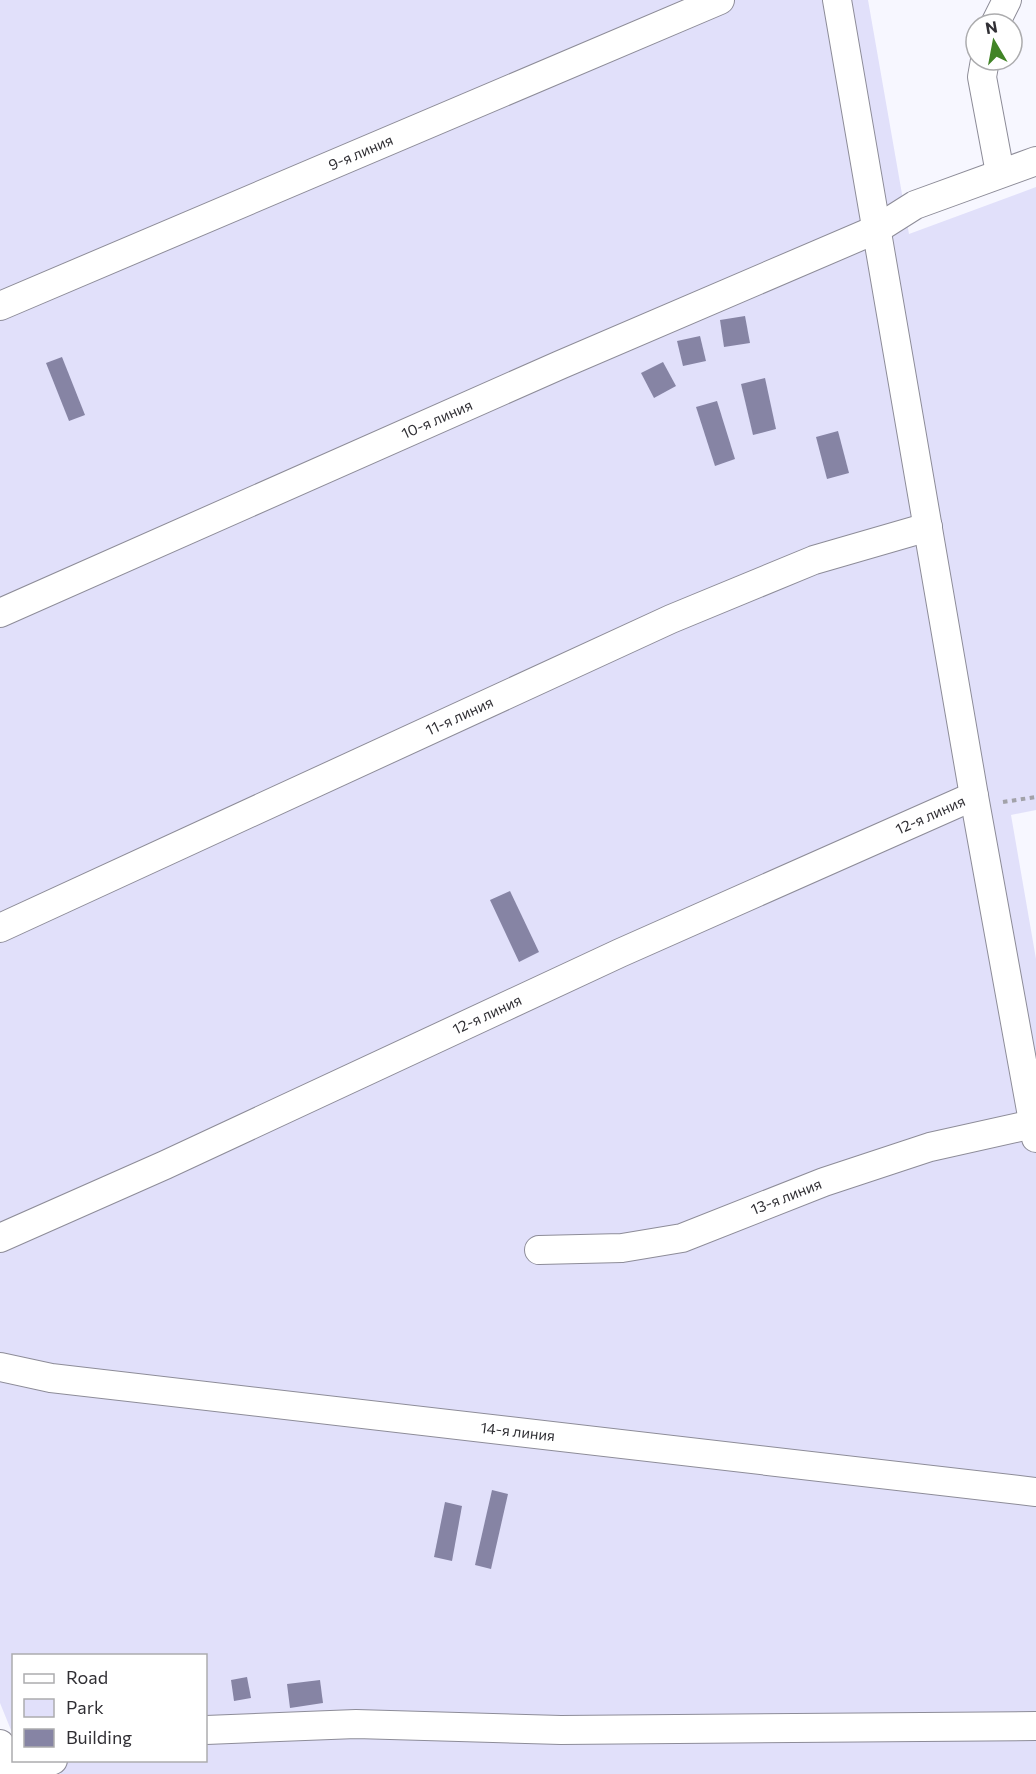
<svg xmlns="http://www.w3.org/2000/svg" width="1036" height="1774" viewBox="0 0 1036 1774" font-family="Commissioner,sans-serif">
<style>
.green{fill:#e1e0fa}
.building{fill:#8684a4}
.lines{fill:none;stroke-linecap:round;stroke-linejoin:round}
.minor-casing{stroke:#8d8c98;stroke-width:30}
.path{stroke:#a2a2a9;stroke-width:4;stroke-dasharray:4.5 4.5;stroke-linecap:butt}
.minor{stroke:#fff;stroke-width:28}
.labels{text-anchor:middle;stroke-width:5;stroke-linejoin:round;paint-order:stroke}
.street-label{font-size:15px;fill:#302f34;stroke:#fff}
</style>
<rect width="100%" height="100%" fill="#f7f7ff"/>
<path class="green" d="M0,0H868L909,234L1036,187V810L1011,815L1036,959V1774H31L25,1761L206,1760V1656H14L13,1735L0,1703Z"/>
<g class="building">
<path d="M745,316L750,343L724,347L720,320Z"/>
<path d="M700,336L706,361L683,366L677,341Z"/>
<path d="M62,357L85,415L69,421L46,363Z"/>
<path d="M663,362L676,386L654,398L641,373Z"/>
<path d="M765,378L776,429L753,435L741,384Z"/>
<path d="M717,401L735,459L715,466L696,407Z"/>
<path d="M838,431L849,473L827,479L816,437Z"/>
<path d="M510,891L539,952L519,962L490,900Z"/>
<path d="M492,1490L508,1494L491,1569L475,1565Z"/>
<path d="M445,1502L462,1506L452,1561L434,1557Z"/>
<path d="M247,1677L251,1698L234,1701L231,1680Z"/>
<path d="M320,1680L323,1703L290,1708L287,1684Z"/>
</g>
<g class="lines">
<defs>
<g id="minor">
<path d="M837,0L974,796L1036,1138"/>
<path d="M995,24L1007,0"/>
<path d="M985,60L982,77L1000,173"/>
<path id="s1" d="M0,306L720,0"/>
<path id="s2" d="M0,613L560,365L877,229L915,205L1036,161"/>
<path id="s3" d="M0,928L671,619L814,560L928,527"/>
<path id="s4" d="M0,1238L165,1165L620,953L974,796"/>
<path id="s5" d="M539,1250L622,1248L682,1238L824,1182L930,1147L1033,1124"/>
<path id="s6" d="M0,1367L51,1378L1036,1492"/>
<path d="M206,1730L356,1724L561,1730L1036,1726"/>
<path d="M0,1744L15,1774"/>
<path d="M23,1774L53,1760"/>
</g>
</defs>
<use href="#minor" class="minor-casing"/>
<path class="path" d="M1003,802L1036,797"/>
<use href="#minor" class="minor"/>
</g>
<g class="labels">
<g class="street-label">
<text dy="5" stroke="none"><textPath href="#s1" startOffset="392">9-я линия</textPath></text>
<text dy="5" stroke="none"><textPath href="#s2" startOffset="478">10-я линия</textPath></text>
<text dy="5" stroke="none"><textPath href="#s3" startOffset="506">11-я линия</textPath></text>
<text dy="5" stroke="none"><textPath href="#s4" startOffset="1022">12-я линия</textPath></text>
<text dy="5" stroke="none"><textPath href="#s4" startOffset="536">12-я линия</textPath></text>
<text dy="5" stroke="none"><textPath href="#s5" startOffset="256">13-я линия</textPath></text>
<text dy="5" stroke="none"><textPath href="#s6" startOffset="522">14-я линия</textPath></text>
</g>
</g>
<rect x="12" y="1654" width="195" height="108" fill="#ffffff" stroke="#acacae" stroke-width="1.5"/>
<rect x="24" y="1674" width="30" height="9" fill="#ffffff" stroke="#acacae" stroke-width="1.5"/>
<text x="66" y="1684" font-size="18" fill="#302f34">Road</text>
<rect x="24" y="1699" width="30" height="18" fill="#e1e0fa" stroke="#acacae" stroke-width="1.5"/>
<text x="66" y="1714" font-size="18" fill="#302f34">Park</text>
<rect x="24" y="1729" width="30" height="18" fill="#8684a4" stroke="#acacae" stroke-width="1.5"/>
<text x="66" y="1744" font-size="18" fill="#302f34">Building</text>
<g transform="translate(994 42) rotate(350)"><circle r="28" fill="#ffffff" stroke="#acacae" stroke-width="1.5"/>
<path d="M0-4.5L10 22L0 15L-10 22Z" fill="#418426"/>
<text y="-9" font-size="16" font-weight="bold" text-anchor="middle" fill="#302f34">N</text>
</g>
</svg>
